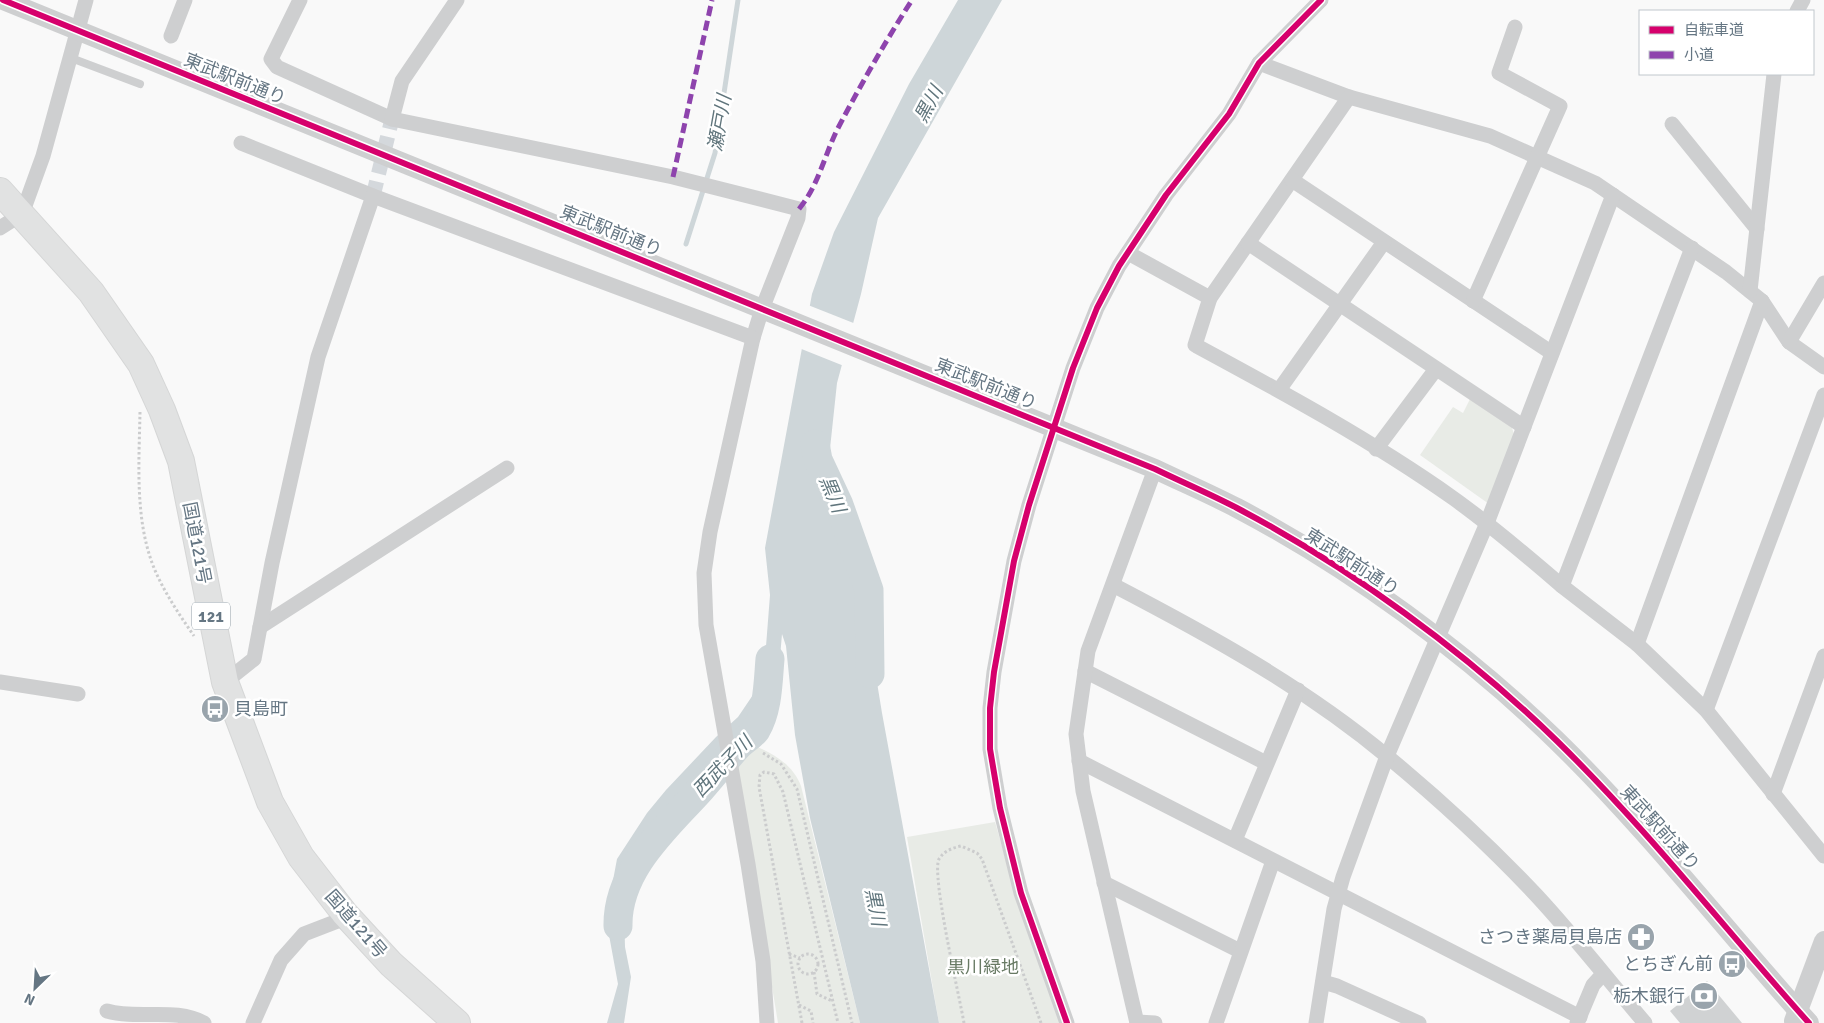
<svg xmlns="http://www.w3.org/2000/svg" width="1824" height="1023" viewBox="0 0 1824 1023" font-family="Signika,'Noto Sans JP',sans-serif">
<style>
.green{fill:#e8ebe6}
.water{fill:#ced6d9}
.pier{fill:#f9f9f9}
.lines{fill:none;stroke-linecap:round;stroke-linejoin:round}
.stream{stroke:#ced6d9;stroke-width:5}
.river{stroke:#ced6d9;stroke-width:29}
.building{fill:#d0d2d3}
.minor-tunnel{stroke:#d4d8dc;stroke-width:15;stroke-dasharray:15 8;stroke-linecap:butt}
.trunk-casing{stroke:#d5d6d6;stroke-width:28}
.path{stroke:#cbcccd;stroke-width:3;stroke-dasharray:2.5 2.5;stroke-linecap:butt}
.service{stroke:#cecfd0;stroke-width:8}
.minor{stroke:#cecfd0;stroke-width:15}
.tertiary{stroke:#cecfd0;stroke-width:20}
.trunk{stroke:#e1e2e2;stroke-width:26}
.quiet{stroke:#8e44ad;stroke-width:5;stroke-dasharray:10 5;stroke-linecap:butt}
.cycleway-casing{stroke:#fff;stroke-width:9}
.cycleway{stroke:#d6006c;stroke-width:6}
.labels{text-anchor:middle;stroke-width:5;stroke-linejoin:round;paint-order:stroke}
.shield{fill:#fff;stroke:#939fa8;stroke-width:1}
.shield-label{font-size:16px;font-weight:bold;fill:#657683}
.street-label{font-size:18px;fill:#657683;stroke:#fff}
.poi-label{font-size:18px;fill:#657683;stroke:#fff;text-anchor:end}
.park-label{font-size:18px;fill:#687a64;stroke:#fff}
.water-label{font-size:19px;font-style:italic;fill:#60757c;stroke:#fff}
</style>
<rect width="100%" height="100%" fill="#f9f9f9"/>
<g class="green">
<path d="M1470,399L1511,425L1515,437L1489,504L1420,455L1453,407L1463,413Z"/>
<path d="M751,744C772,753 792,763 801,786L860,1023H778L738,779L736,754L742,747Z"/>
<path d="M995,822L1020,910L1061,1023H939L907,837Z"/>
</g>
<path class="water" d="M958,0H1002L878,218L861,294L837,383L826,486L862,591L882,713L939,1023H860L810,818L795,735L786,646L782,634L779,669L751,726L704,769L663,816L629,861L625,878L624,910L625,947L631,977L624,1023H607L618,984L609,935L611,891L617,859L647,813L666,790L716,737L738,717L761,683L764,672L770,595L765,548L812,294L834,232L909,84Z"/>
<path class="pier" d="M808,305L856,324L844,366L799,348Z"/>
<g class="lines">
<path class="stream" d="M686,244L715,153L738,0"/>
<g class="river">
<path d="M815,444L818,460L839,505L869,590L870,674"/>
<path d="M618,926C617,869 667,827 701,789C713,775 725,761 736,748C742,741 751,737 756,730C768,710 768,682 770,659"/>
</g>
</g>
<path class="building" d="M1707,981L1742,1023H1680L1670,1011Z"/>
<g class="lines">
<path class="minor-tunnel" d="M373,196L392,119"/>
<defs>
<path id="trunk" d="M0,191L91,292L141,364L162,410L181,461L225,682L270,802L301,857L345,914L391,964L457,1023"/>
</defs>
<use href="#trunk" class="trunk-casing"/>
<g class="path">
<path d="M140,412C139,466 134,527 158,577C168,598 181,617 194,636"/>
<path d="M763,753L781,764L797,789L852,1023"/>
<circle cx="808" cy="964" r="10"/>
<path d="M789,954L800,958"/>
<path d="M814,972L817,994L832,1001"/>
<path d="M799,1005L811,1011L813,1023"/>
<path d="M802,1023L759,787L760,775L764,772L774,774L783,792L838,1023"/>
<path d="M964,1023C960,999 931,875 939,859C944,851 952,848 961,846L977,853L982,859L1041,1023"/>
</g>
<path class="service" d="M71,58L140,84"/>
<g class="minor">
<path d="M300,0L271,59L277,67L392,119L673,177L799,209L798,218L762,309L753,338L710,532L704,573L706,625L748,864L763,961L767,1023"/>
<path d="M1797,11L1803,0"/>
<path d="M171,36L185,0"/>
<path d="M1259,63L1349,97L1490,136L1595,183L1726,272L1762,301L1789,342L1824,367"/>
<path d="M1349,97L1210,298L1195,345C1282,392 1371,440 1453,498C1491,525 1526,555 1562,586L1692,248"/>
<path d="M392,119L402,81L457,0"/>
<path d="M1672,124L1757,229"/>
<path d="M241,143L373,196L753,338"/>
<path d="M1292,180L1552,353"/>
<path d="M0,228L22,214L43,156L86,0"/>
<path d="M1248,243L1524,427"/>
<path d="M1128,253L1210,298"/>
<path d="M1750,291L1774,74"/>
<path d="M1473,301L1560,106L1499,73L1515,27"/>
<path d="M1789,342L1824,283"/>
<path d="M1279,390L1384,242"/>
<path d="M1376,449L1436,369"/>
<path d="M1113,585C1209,635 1304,687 1388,757C1440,800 1491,847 1537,896C1575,937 1609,981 1645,1023"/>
<path d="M1562,586L1637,644L1706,710L1824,856"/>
<path d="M260,627L507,468"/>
<path d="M1637,644L1762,301"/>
<path d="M1085,671L1266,763"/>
<path d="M0,682L78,694"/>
<path d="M225,682L254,659L272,563L318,357L373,196"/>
<path d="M1706,710L1824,395"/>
<path d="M1079,761L1580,1017"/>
<path d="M1773,794L1824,656"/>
<path d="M1235,840L1298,690"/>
<path d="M1104,883L1240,951"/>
<path d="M1323,982L1337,986L1419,1023"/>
<path d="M107,1011C138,1020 176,1007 204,1023"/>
<path d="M1137,1022L1155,1023"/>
<path d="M253,1023L281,960L304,934L348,917"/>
<path d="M1067,1023L1021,893L1000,808L990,749V708L994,672L1014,561L1029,505L1073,368L1097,308L1119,266L1166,195L1229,114L1259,63L1321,0"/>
<path d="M1137,1023L1083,791L1076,734L1088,651L1155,469"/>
<path d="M1216,1023L1273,861"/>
<path d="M1316,1023L1334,909L1343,877L1387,756L1487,523L1613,195"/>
<path d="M1577,1023L1593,985L1603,974"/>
</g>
<g class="tertiary">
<path d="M3,0L1155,469C1182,482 1210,494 1237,508C1349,567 1466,652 1557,741C1647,829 1725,929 1809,1023"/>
<path d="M1794,1021L1824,941"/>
</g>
<use href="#trunk" class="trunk"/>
<g class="quiet">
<path d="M673,177L712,0"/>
<path d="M799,209C818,186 824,157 837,130C860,86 885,42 912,0"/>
</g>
<defs>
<g id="cycleway">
<path d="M3,0L1155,469C1182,482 1210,494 1237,508C1349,567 1466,652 1557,741C1647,829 1725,929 1809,1023"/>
<path d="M1067,1023L1021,893L1000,808L990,749V708L994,672L1014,561L1029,505L1073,368L1097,308L1119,266L1166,195L1229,114L1259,63L1321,0"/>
</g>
</defs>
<use href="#cycleway" class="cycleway-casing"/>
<use href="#cycleway" class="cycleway"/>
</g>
<defs>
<symbol id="bus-disc" viewBox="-11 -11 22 22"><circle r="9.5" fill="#99a4ac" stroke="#fff"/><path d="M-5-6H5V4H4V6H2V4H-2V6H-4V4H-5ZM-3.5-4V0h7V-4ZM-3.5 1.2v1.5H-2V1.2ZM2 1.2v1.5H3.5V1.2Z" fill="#fff"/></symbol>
<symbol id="pharmacy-disc" viewBox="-11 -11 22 22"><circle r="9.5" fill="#99a4ac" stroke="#fff"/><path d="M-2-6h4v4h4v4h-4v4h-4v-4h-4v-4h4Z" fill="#fff"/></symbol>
<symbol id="bank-disc" viewBox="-11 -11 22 22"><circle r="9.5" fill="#99a4ac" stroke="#fff"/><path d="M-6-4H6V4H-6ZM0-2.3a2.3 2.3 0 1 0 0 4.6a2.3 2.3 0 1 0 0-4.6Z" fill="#fff"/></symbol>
</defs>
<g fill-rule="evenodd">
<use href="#bus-disc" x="199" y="693" width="32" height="32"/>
<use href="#pharmacy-disc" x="1625" y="921" width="32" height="32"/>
<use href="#bus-disc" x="1716" y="948" width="32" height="32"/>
<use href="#bank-disc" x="1688" y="980" width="32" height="32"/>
</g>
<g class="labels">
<rect class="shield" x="192" y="602.5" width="38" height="27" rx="4"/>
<g class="shield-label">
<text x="211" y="622">121</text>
</g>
<g class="street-label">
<text transform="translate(235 79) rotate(22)" y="6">東武駅前通り</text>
<text transform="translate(611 231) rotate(22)" y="6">東武駅前通り</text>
<text transform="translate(986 384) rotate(22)" y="6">東武駅前通り</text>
<text transform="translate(197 543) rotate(79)" y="6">国道121号</text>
<text transform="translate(1352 562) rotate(33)" y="6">東武駅前通り</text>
<text transform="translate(1660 828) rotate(48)" y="6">東武駅前通り</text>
<text transform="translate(356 924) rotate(49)" y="6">国道121号</text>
</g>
<g class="poi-label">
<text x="234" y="715" text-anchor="start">貝島町</text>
<text x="1622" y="943">さつき薬局貝島店</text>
<text x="1713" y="970">とちぎん前</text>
<text x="1685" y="1002">栃木銀行</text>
</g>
<g class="park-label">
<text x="983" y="973">黒川緑地</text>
</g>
<g class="water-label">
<text transform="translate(928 104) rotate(-62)" y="7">黒川</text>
<text transform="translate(719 123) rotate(-80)" y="7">瀬戸川</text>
<text transform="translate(833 494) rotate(67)" y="7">黒川</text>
<text transform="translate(722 766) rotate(-46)" y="7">西武子川</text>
<text transform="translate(876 907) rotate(79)" y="7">黒川</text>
</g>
</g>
<rect x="1639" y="10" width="175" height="65" fill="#ffffff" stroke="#c1c8cd"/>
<rect x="1649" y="26" width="25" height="8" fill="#d6006c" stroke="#c1c8cd"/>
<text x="1684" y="35" font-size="15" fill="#657683">自転車道</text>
<rect x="1649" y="51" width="25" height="8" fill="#8e44ad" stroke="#c1c8cd"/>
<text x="1684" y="60" font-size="15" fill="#657683">小道</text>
<g transform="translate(35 988) rotate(205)" stroke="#ffffff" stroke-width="4" paint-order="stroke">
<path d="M0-4L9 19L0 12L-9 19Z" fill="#657683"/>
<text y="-8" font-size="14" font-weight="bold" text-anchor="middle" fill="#657683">N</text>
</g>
</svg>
